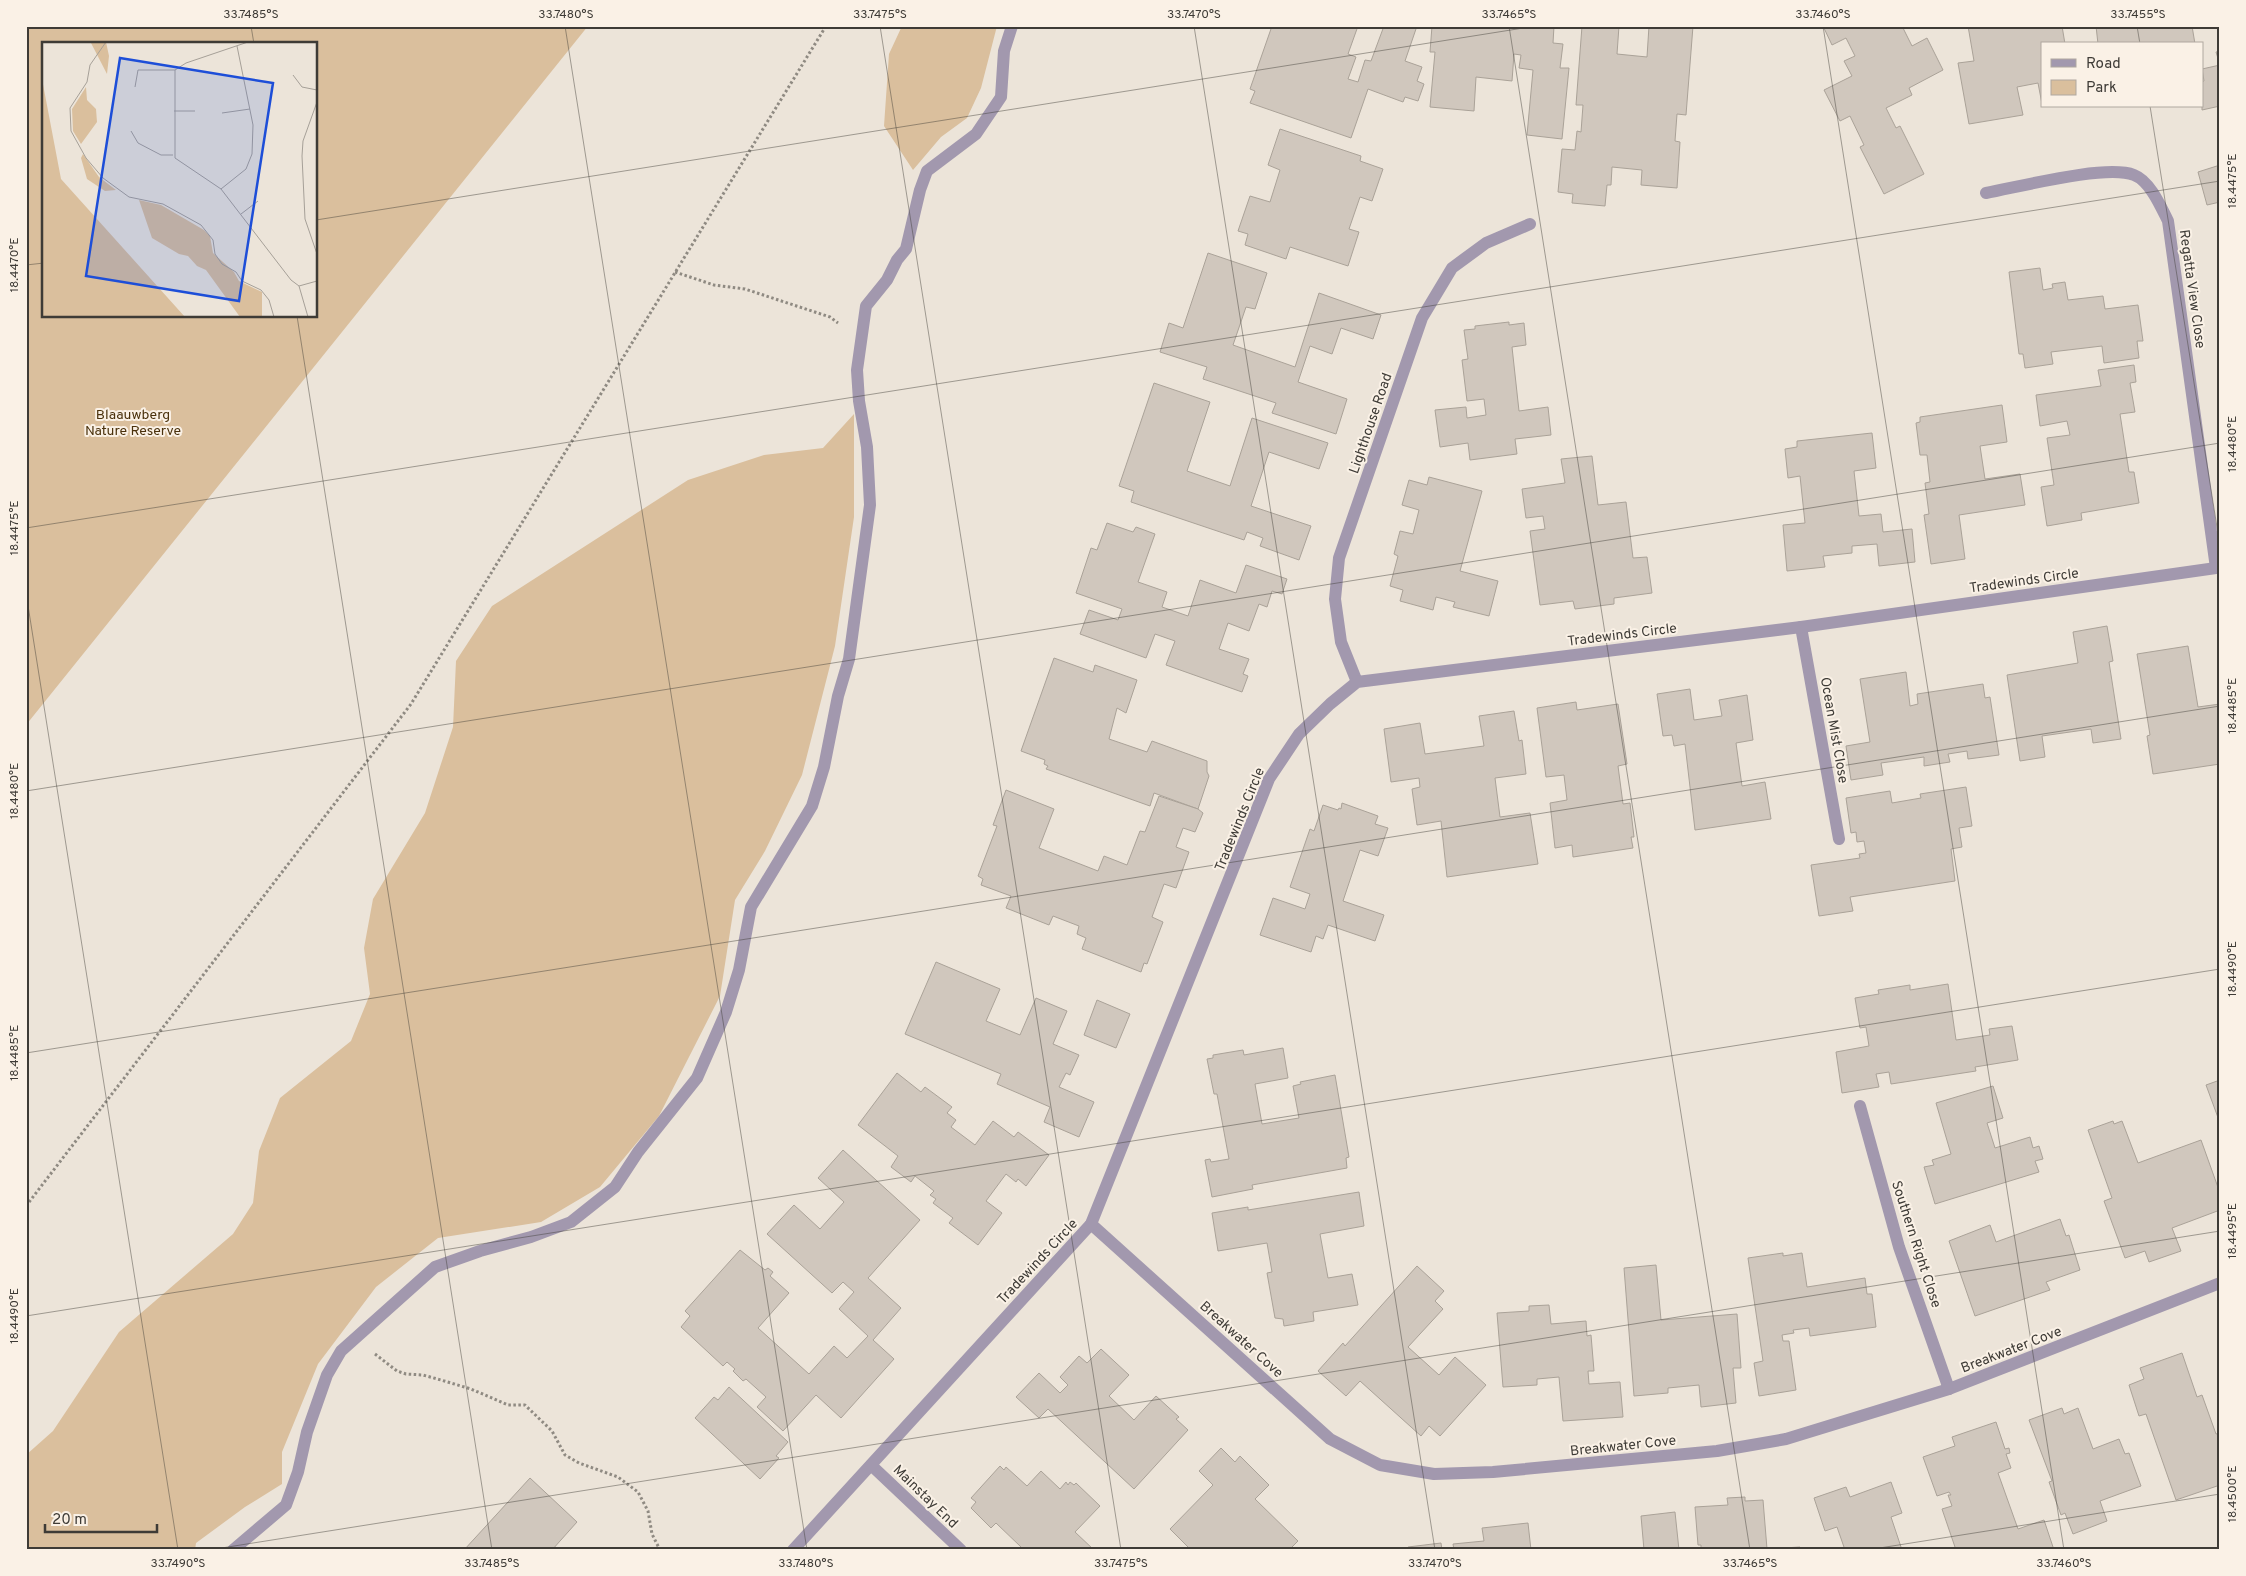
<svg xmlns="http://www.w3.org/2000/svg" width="2246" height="1576" viewBox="0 0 2246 1576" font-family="Overpass,sans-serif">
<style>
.green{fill:#dabf9d;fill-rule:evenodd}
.building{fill:#d0c7bd;stroke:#aaa298}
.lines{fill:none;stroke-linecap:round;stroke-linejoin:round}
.path{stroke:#8f8a82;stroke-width:3;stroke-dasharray:2.5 2.5;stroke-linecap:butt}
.service{stroke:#a298ae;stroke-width:12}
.minor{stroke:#a298ae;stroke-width:12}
.ticks{fill:none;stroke:#3e3b36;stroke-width:1;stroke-opacity:0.45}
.labels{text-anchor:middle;stroke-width:4;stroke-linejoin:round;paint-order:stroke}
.street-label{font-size:14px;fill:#3e3b36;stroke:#faf1e6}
.park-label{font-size:14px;fill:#4a310c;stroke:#faf1e6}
.inset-road{fill:none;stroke:#a6a098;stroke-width:1}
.view{fill:#1d4ed8;fill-opacity:0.15;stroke:#1d4ed8;stroke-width:2.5}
.inset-edge{fill:none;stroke:#3e3b36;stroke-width:2.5}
.neatline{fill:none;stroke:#3e3b36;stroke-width:2}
.ticks-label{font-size:12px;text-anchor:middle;fill:#3e3b36}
</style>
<rect width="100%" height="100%" fill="#ece4d9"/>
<g class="green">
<path d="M26,26H588L26,725ZM44,44H316V316H44Z"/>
<path d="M902,26H997L981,88L967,118L941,137L913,170L884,126L889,54Z"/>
<path d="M854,414V517L835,646L802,775L765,851L735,900L720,996L659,1116L600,1187L541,1222L438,1238L376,1287L318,1364L282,1452V1484L245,1507L196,1543L195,1550H26V1455L53,1431L119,1332L233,1234L253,1203L259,1151L280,1098L351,1041L370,994L364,948L373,899L425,813L453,727L456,661L492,606L688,480L764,455L823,448Z"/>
</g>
<g class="building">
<path d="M1272,26H1358L1348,54L1356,57L1348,79L1358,82L1365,60L1371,61L1384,26H1417L1405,61L1422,67L1417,81L1424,84L1418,101L1405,97L1403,102L1368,89L1351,138L1250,103L1255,91L1250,89Z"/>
<path d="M1432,26H1554L1553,43L1563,44L1560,68H1569L1562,139L1527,135L1533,70L1519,68L1521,55L1514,54L1512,81L1476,77L1474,111L1430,107L1435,52H1430Z"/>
<path d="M1582,26H1619L1617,54L1647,57L1649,26H1693L1686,115L1677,114L1675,141L1680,142L1677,188L1641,185L1642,170L1612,167L1611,185H1607L1605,206L1572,203L1573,194L1558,192L1562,149L1575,150L1577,131L1581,132L1583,105H1576Z"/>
<path d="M1823,26H1902L1912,46L1927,38L1943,70L1909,88L1912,95L1886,108L1896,128L1900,126L1924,174L1884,194L1860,147L1864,145L1850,116L1840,121L1824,90L1852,76L1844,61L1855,56L1846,38L1832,45Z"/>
<path d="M1968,26H2062L2065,44H2042V104L2038,83L2017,87L2023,115L1969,124L1958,63L1974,61Z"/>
<path d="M2096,26H2192L2195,44H2098Z"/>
<path d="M2220,51V106L2202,110V82L2204,81L2202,69L2220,65L2216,52Z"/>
<path d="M1280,129L1361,156L1360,161L1383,169L1372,201L1360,197L1349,229L1359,232L1348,266L1290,247L1286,259L1245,245L1248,234L1238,231L1250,196L1270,202L1280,170L1268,165Z"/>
<path d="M2220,165V202L2207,205L2198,172Z"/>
<path d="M1208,253L1267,273L1255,309L1246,307L1233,345L1295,367L1319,293L1381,315L1373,339L1341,328L1332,354L1310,346L1298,382L1347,399L1336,434L1272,413L1276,403L1203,379L1207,367L1160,352L1169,323L1183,328Z"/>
<path d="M2040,268L2043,290L2053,288L2052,284L2065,282L2068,300L2103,296L2105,309L2138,305L2143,341H2137L2139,358L2104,363L2102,346L2051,352L2053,364L2025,368L2023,354H2019L2009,272Z"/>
<path d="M1509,322V325L1524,323L1526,345L1512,347L1519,411L1548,407L1551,435L1515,439L1517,454L1470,460L1468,443L1440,447L1435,410L1466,407L1467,418L1486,415L1484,399L1467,401L1462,360L1468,359L1464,330L1475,329V326Z"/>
<path d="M2134,365L2136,382L2130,383L2135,412L2120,414L2129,472H2134L2139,503L2081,513L2082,520L2047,526L2041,487L2054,485L2047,438L2070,435L2067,421L2040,426L2036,395L2101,386L2098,370Z"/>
<path d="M1154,383L1210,402L1187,471L1230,486L1252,418L1328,443L1319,469L1269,452L1251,506L1311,526L1299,560L1260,546L1263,538L1247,532L1244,540L1131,502L1134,491L1119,486Z"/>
<path d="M2002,405L2007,442L1980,446L1985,479L2020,474L2025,505L1959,515L1965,559L1931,564L1924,515L1929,514L1925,483L1930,482L1927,455H1920L1916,423L1920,422V417Z"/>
<path d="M1872,433L1876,468L1854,471L1859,516L1881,514L1883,532L1912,529L1915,562L1879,566L1877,544L1852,546V553L1823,556L1825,567L1787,571L1783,525L1805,523L1800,476L1788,478L1785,449L1797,447V441Z"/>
<path d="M1592,456L1598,505L1626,502L1633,558L1647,557L1652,593L1614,598V604L1575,609L1573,601L1540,605L1530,531L1545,529L1543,516L1526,518L1522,489L1565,483L1561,459Z"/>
<path d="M1429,477L1482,491L1460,571L1498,581L1489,616L1453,607L1455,602L1436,597L1433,610L1400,601L1403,590L1390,586L1398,556L1394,554L1400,531L1413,534L1419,510L1402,505L1409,480L1427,485Z"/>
<path d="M1107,523L1133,532L1136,527L1155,534L1138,582L1167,592L1162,607L1188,616L1200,580L1236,593L1246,565L1287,579L1282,594L1272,591L1267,607L1259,604L1249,631L1228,623L1219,649L1249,659L1243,674L1248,676L1242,692L1166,665L1175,641L1155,634L1146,658L1080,634L1089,610L1118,620L1122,609L1076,593L1091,548L1097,550Z"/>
<path d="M2107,626L2113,661L2109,662L2121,739L2093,743L2091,729L2042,736L2045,757L2020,761L2007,675L2078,663L2073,632Z"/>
<path d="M2188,646L2198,707L2220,704V764L2153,774L2147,736L2150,735L2137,654Z"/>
<path d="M1054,658L1093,672L1095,665L1137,680L1126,713L1117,708L1109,739L1147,752L1152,741L1207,761V772L1209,776L1198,809L1154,793L1150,806L1046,769L1048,766L1044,764L1045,760L1021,751Z"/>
<path d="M1906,672L1910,706L1918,704L1917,694L1983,684L1985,698L1990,697L1999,755L1968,759L1967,751L1948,754L1950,762L1924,766V757L1881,763L1883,775L1851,780L1846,746L1870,742L1860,679Z"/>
<path d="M1690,689L1694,720L1722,716L1719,700L1747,695L1753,740L1736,743L1742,786L1765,782L1771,819L1695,830L1685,744L1674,746L1672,735L1663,736L1657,694Z"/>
<path d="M1576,702L1577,710L1618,704L1627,764L1618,766L1623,804L1630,803L1634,837H1631L1633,848L1573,857L1572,845L1555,848L1550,803L1567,800L1564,775L1546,777L1537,708Z"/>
<path d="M1514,711L1519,741L1522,740L1526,774L1495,778L1500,817L1530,813L1538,864L1447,877L1441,821L1417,825L1412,789L1420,787L1419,778L1391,782L1384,729L1420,723L1425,754L1484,746L1479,716Z"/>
<path d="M1966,787L1972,826L1959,828L1962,847L1951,849L1955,881L1850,897L1853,911L1819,916L1811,865L1860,858L1859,854L1866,853L1864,841L1857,842L1856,832L1851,833L1846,798L1890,791L1892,803L1921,798L1920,794Z"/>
<path d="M1006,790L1054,809L1039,848L1098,871L1104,856L1127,865L1140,831L1145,832L1159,796L1198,809L1203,813L1195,832L1183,828L1176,847L1189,852L1176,888L1164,884L1152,917L1163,922L1147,964L1144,963L1141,972L1082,949L1086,938L1077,934L1079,926L1053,916L1049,925L1006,908L1011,896L981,885L983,879L978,876L997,826L993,825Z"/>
<path d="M1342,803L1378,816L1375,824L1388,828L1378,856L1360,850L1343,901L1384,915L1375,941L1328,925L1323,939L1316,936L1311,952L1260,935L1273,898L1305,909L1310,894L1290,887L1310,829L1314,831L1323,805L1338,810L1339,808L1341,809Z"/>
<path d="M936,962L1000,989L986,1021L1020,1035L1036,998L1067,1011L1053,1044L1079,1055L1070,1075L1066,1073L1059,1087L1094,1102L1079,1137L1044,1122L1050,1107L997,1084L1001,1074L905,1034Z"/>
<path d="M1948,984L1956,1040L1990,1035L1989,1029L2012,1026L2018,1060L1975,1067L1976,1071L1891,1084L1889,1072L1876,1074L1879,1087L1842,1093L1836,1052L1869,1046L1866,1027L1860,1028L1855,998L1879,994L1878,990L1910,985V990Z"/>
<path d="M1097,1000L1130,1014L1116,1048L1084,1035Z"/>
<path d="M1283,1048L1288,1078L1255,1084L1262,1124L1299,1118L1293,1086L1301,1084L1300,1082L1335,1075L1349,1157L1346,1158L1347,1168L1252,1185L1253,1189L1212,1197L1205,1160L1210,1159L1211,1162L1229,1159L1217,1094H1214L1207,1059L1213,1058V1055L1243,1050L1244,1055Z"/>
<path d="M897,1073L921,1092L925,1087L952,1107L947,1113L956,1120L951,1127L975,1145L993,1121L1014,1137L1018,1132L1049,1155L1026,1186L1018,1179L1016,1182L1006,1174L986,1201L1002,1213L978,1245L949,1223L953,1218L933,1203L936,1199L930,1195L934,1191L915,1176L911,1182L891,1167L898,1156L858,1125Z"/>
<path d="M2220,1080V1123L2206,1085Z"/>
<path d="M1993,1086L2003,1118L1987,1123L1995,1148L2030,1137L2033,1148L2039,1146L2043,1159L2035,1161L2039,1172L1935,1204L1924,1167L1934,1165L1932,1160L1951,1154L1936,1103Z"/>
<path d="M2113,1121L2114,1124L2122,1121L2138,1163L2201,1140L2220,1193V1210L2172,1228L2181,1251L2149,1262L2145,1251L2125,1258L2104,1201L2112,1198L2088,1130Z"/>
<path d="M843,1150L920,1220L868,1278L901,1308L873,1340L894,1359L841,1418L816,1395L783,1431L757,1407L766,1397L746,1379L743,1381L733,1371L735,1369L727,1362L723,1366L681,1327L690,1316L685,1311L740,1250L765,1270L768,1268L773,1272L770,1276L789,1293L758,1328L809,1374L834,1346L847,1358L868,1336L839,1309L854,1292L843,1282L832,1293L767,1234L794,1205L820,1229L844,1202L818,1178Z"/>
<path d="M1359,1192L1364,1226L1320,1234L1328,1278L1352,1274L1358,1305L1313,1312L1314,1321L1284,1326L1283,1319L1275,1318L1267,1273L1272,1272L1267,1243L1218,1251L1212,1213L1248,1207V1210Z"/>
<path d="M2060,1219L2066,1236L2069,1235L2080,1270L2046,1282L2050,1290L1975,1316L1949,1241L1990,1225L1996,1242Z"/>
<path d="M1783,1253V1256L1802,1253L1807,1287L1865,1278L1867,1294H1872L1876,1327L1810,1336L1809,1328L1793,1330L1794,1333L1782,1335L1783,1341H1789L1796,1390L1759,1396L1754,1363L1763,1361L1748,1258Z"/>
<path d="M1656,1265L1661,1320L1737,1314L1741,1368H1733L1736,1403L1701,1407L1699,1385L1668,1388V1393L1634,1396L1624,1268Z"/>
<path d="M1417,1266L1444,1291L1435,1301L1443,1309L1408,1347L1439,1375L1455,1357L1486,1385L1440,1436L1429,1426L1421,1436L1360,1381L1346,1396L1318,1371L1343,1343L1345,1346Z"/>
<path d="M1549,1305L1551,1324L1586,1321L1587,1336L1591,1335L1594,1371H1588L1589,1384L1620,1382L1623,1417L1563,1421L1559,1377L1537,1379V1385L1503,1387L1497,1313L1529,1311V1306Z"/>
<path d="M1101,1349L1129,1375L1109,1396L1134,1420L1156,1396L1179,1417L1176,1419L1188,1430L1134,1489L1048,1409L1039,1418L1016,1397L1039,1373L1060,1393L1068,1385L1060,1377L1079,1356L1087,1363Z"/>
<path d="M2182,1353L2197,1397L2202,1395L2216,1434L2220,1433V1485L2176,1500L2146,1414L2139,1416L2129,1385L2144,1379L2140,1368Z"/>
<path d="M729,1387L788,1442L776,1456L779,1458L760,1479L695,1418L714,1397L718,1400Z"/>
<path d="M2062,1408L2064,1414L2078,1408L2093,1449L2119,1439L2125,1454L2129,1453L2141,1486L2100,1501L2107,1521L2073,1534L2065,1513L2061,1515L2049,1482L2052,1481L2029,1420Z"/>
<path d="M1996,1422L2005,1449L2009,1448L2010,1453L2006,1454L2011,1468L1998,1473L2018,1529L2044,1520L2054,1550H1956L1942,1509L1952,1506L1948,1495H1951L1949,1492L1937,1496L1923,1457L1955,1446L1952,1437Z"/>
<path d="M1221,1448L1235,1462L1240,1456L1269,1485L1255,1499L1298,1541L1289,1550H1191L1170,1529L1213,1485L1199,1471Z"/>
<path d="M1000,1466L1004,1470L1006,1467L1027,1486L1041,1471L1060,1489L1066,1482L1068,1485L1070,1482L1074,1485L1076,1483L1100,1506L1075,1532L1094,1550H1018L1021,1547L996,1523L991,1528L971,1508L976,1502L971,1498Z"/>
<path d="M530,1478L577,1522L552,1550H464Z"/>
<path d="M1891,1482L1902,1513L1891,1517L1902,1550H1845L1837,1527L1825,1531L1814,1498L1846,1487L1850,1497Z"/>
<path d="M1745,1497V1501L1763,1500L1767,1549L1800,1547L1801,1550H1701V1545H1698L1695,1507L1728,1505L1727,1498Z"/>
<path d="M1675,1512L1679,1550H1644L1641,1516Z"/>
<path d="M1528,1523L1531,1550H1454L1453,1544L1484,1541L1482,1528Z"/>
<path d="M1441,1543L1442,1550H1408V1547Z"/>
</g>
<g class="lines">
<g class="path">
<path d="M675,272L714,285L745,289L830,317L838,323"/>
<path d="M26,1206L411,704L826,26"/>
<path d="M375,1354L397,1371L406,1374L423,1375L441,1380L471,1389L508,1405H525L552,1431L565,1455L579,1463L618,1477L638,1492L648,1511L652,1534L660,1550"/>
</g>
<path class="service" d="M233,1550L286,1505L298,1472L307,1432L327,1375L341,1351L435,1267L480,1251L531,1237L571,1222L615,1187L638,1152L697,1078L726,1012L739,970L751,907L812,806L824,767L838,696L849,659L870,505L867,447L859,401L857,370L866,306L887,280L897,260L906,249L920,190L927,171L976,134L1001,97L1004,51L1012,26"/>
<g class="minor">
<path d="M1986,193C2019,187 2106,164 2134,175C2150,181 2161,207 2168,221L2216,568"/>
<path d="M1801,627L1839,839"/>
<path d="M1357,682L1341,642L1335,599L1339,558L1422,318L1452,268L1486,243L1530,224"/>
<path d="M1860,1106L1899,1247L1949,1389"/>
<path d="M1091,1224L1330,1439L1380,1465L1434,1474L1493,1472L1717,1451L1786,1439L1949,1389L2220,1283"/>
<path d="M871,1465L961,1550"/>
<path d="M793,1550L1091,1224L1269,779L1299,734L1330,704L1357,682L1801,627L2216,568"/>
</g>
</g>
<path class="ticks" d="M251,26L254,44M565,26L807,1550M880,26L1121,1550M1194,26L1435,1550M1509,26L1750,1550M1823,26L2064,1550M2137,26L2140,44M2150,106L2220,546M316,220L1536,26M26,265L44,263M297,316L492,1550M26,528L2220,181M26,593L178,1550M26,791L2220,443M26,1053L2220,706M26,1316L2220,969M209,1550L2220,1231M1867,1550L2220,1494"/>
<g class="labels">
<g class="street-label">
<text transform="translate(2193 289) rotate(82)" y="5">Regatta View Close</text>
<text transform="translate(1370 423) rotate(-71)" y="5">Lighthouse Road</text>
<text transform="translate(2024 580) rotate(-8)" y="5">Tradewinds Circle</text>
<text transform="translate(1622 634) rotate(-7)" y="5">Tradewinds Circle</text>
<text transform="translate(1835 730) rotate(80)" y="5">Ocean Mist Close</text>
<text transform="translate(1239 819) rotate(-68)" y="5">Tradewinds Circle</text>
<text transform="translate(1917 1244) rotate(72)" y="5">Southern Right Close</text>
<text transform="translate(1037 1261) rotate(-47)" y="5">Tradewinds Circle</text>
<text transform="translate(1242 1339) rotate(42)" y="5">Breakwater Cove</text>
<text transform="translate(2011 1349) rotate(-21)" y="5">Breakwater Cove</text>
<text transform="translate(1623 1445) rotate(-6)" y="5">Breakwater Cove</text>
<text transform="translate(926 1496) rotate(44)" y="5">Mainstay End</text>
</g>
<g class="park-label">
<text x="133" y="419">Blaauwberg<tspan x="133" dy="16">Nature Reserve</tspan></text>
</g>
</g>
<g transform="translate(42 42)">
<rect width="275" height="275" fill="#ece4d9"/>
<path d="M64,0L67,14L65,32L49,1ZM0,37L19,137L143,275H0ZM44,45L45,58L54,67L55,80L39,102L31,89L30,67ZM41,112L57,135L74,148L63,149L45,137L39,116ZM97,158L119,163L162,188L168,194L171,211L192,230L197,239L220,250V275H198L164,228L155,224L146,214L137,212L110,196Z" fill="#dabf9d"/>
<path class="inset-road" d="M64,0L48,23L45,40L28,66L29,89L44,116L61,136L87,155L121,162L159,183L171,198L173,212L180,222L194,230L200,239L219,248L227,258L232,275M133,28V116L179,147L249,238L257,244L275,239M133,28L144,21L206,0M251,33L260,45L275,48M93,45L96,28H133M275,60L261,99L260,114L263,177L275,212M132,69H153M180,71L208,67M89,89L96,101L119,113H131M179,147L204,127L210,112L211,83L195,4M199,172L216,159M257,244L266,275"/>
<path class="view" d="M78,16L231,41L197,259L44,234Z"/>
<rect width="275" height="275" class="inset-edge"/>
</g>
<rect width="2246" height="1576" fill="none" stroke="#faf1e6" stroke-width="55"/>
<rect x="2041" y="42" width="162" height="65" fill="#faf1e6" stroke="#afa8a0"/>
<rect x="2051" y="59" width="25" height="8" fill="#a298ae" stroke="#afa8a0"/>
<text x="2086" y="68" font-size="15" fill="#3e3b36">Road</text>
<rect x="2051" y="80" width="25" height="15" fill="#dabf9d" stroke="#afa8a0"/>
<text x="2086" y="92" font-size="15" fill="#3e3b36">Park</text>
<path d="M45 1524v8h112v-8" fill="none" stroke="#3e3b36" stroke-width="2.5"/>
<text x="52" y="1524" font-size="15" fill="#3e3b36" stroke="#faf1e6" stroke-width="4" paint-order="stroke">20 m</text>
<rect x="28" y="28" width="2190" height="1520" class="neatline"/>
<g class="ticks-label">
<text x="251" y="18">33.7485°S</text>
<text x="566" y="18">33.7480°S</text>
<text x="880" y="18">33.7475°S</text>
<text x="1194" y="18">33.7470°S</text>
<text x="1509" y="18">33.7465°S</text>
<text x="1823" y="18">33.7460°S</text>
<text x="2138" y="18">33.7455°S</text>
<text transform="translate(2232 181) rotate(-90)" y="4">18.4475°E</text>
<text transform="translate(14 265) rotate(-90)" y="4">18.4470°E</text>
<text transform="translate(2232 444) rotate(-90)" y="4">18.4480°E</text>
<text transform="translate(14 528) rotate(-90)" y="4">18.4475°E</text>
<text transform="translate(2232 706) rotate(-90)" y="4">18.4485°E</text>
<text transform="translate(14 791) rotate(-90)" y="4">18.4480°E</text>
<text transform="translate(2232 969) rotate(-90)" y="4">18.4490°E</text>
<text transform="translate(14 1053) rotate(-90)" y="4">18.4485°E</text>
<text transform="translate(2232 1231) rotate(-90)" y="4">18.4495°E</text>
<text transform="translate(14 1316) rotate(-90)" y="4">18.4490°E</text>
<text transform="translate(2232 1494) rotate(-90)" y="4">18.4500°E</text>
<text x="178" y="1567">33.7490°S</text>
<text x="492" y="1567">33.7485°S</text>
<text x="806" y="1567">33.7480°S</text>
<text x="1121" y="1567">33.7475°S</text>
<text x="1435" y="1567">33.7470°S</text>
<text x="1750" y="1567">33.7465°S</text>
<text x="2064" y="1567">33.7460°S</text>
</g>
</svg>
